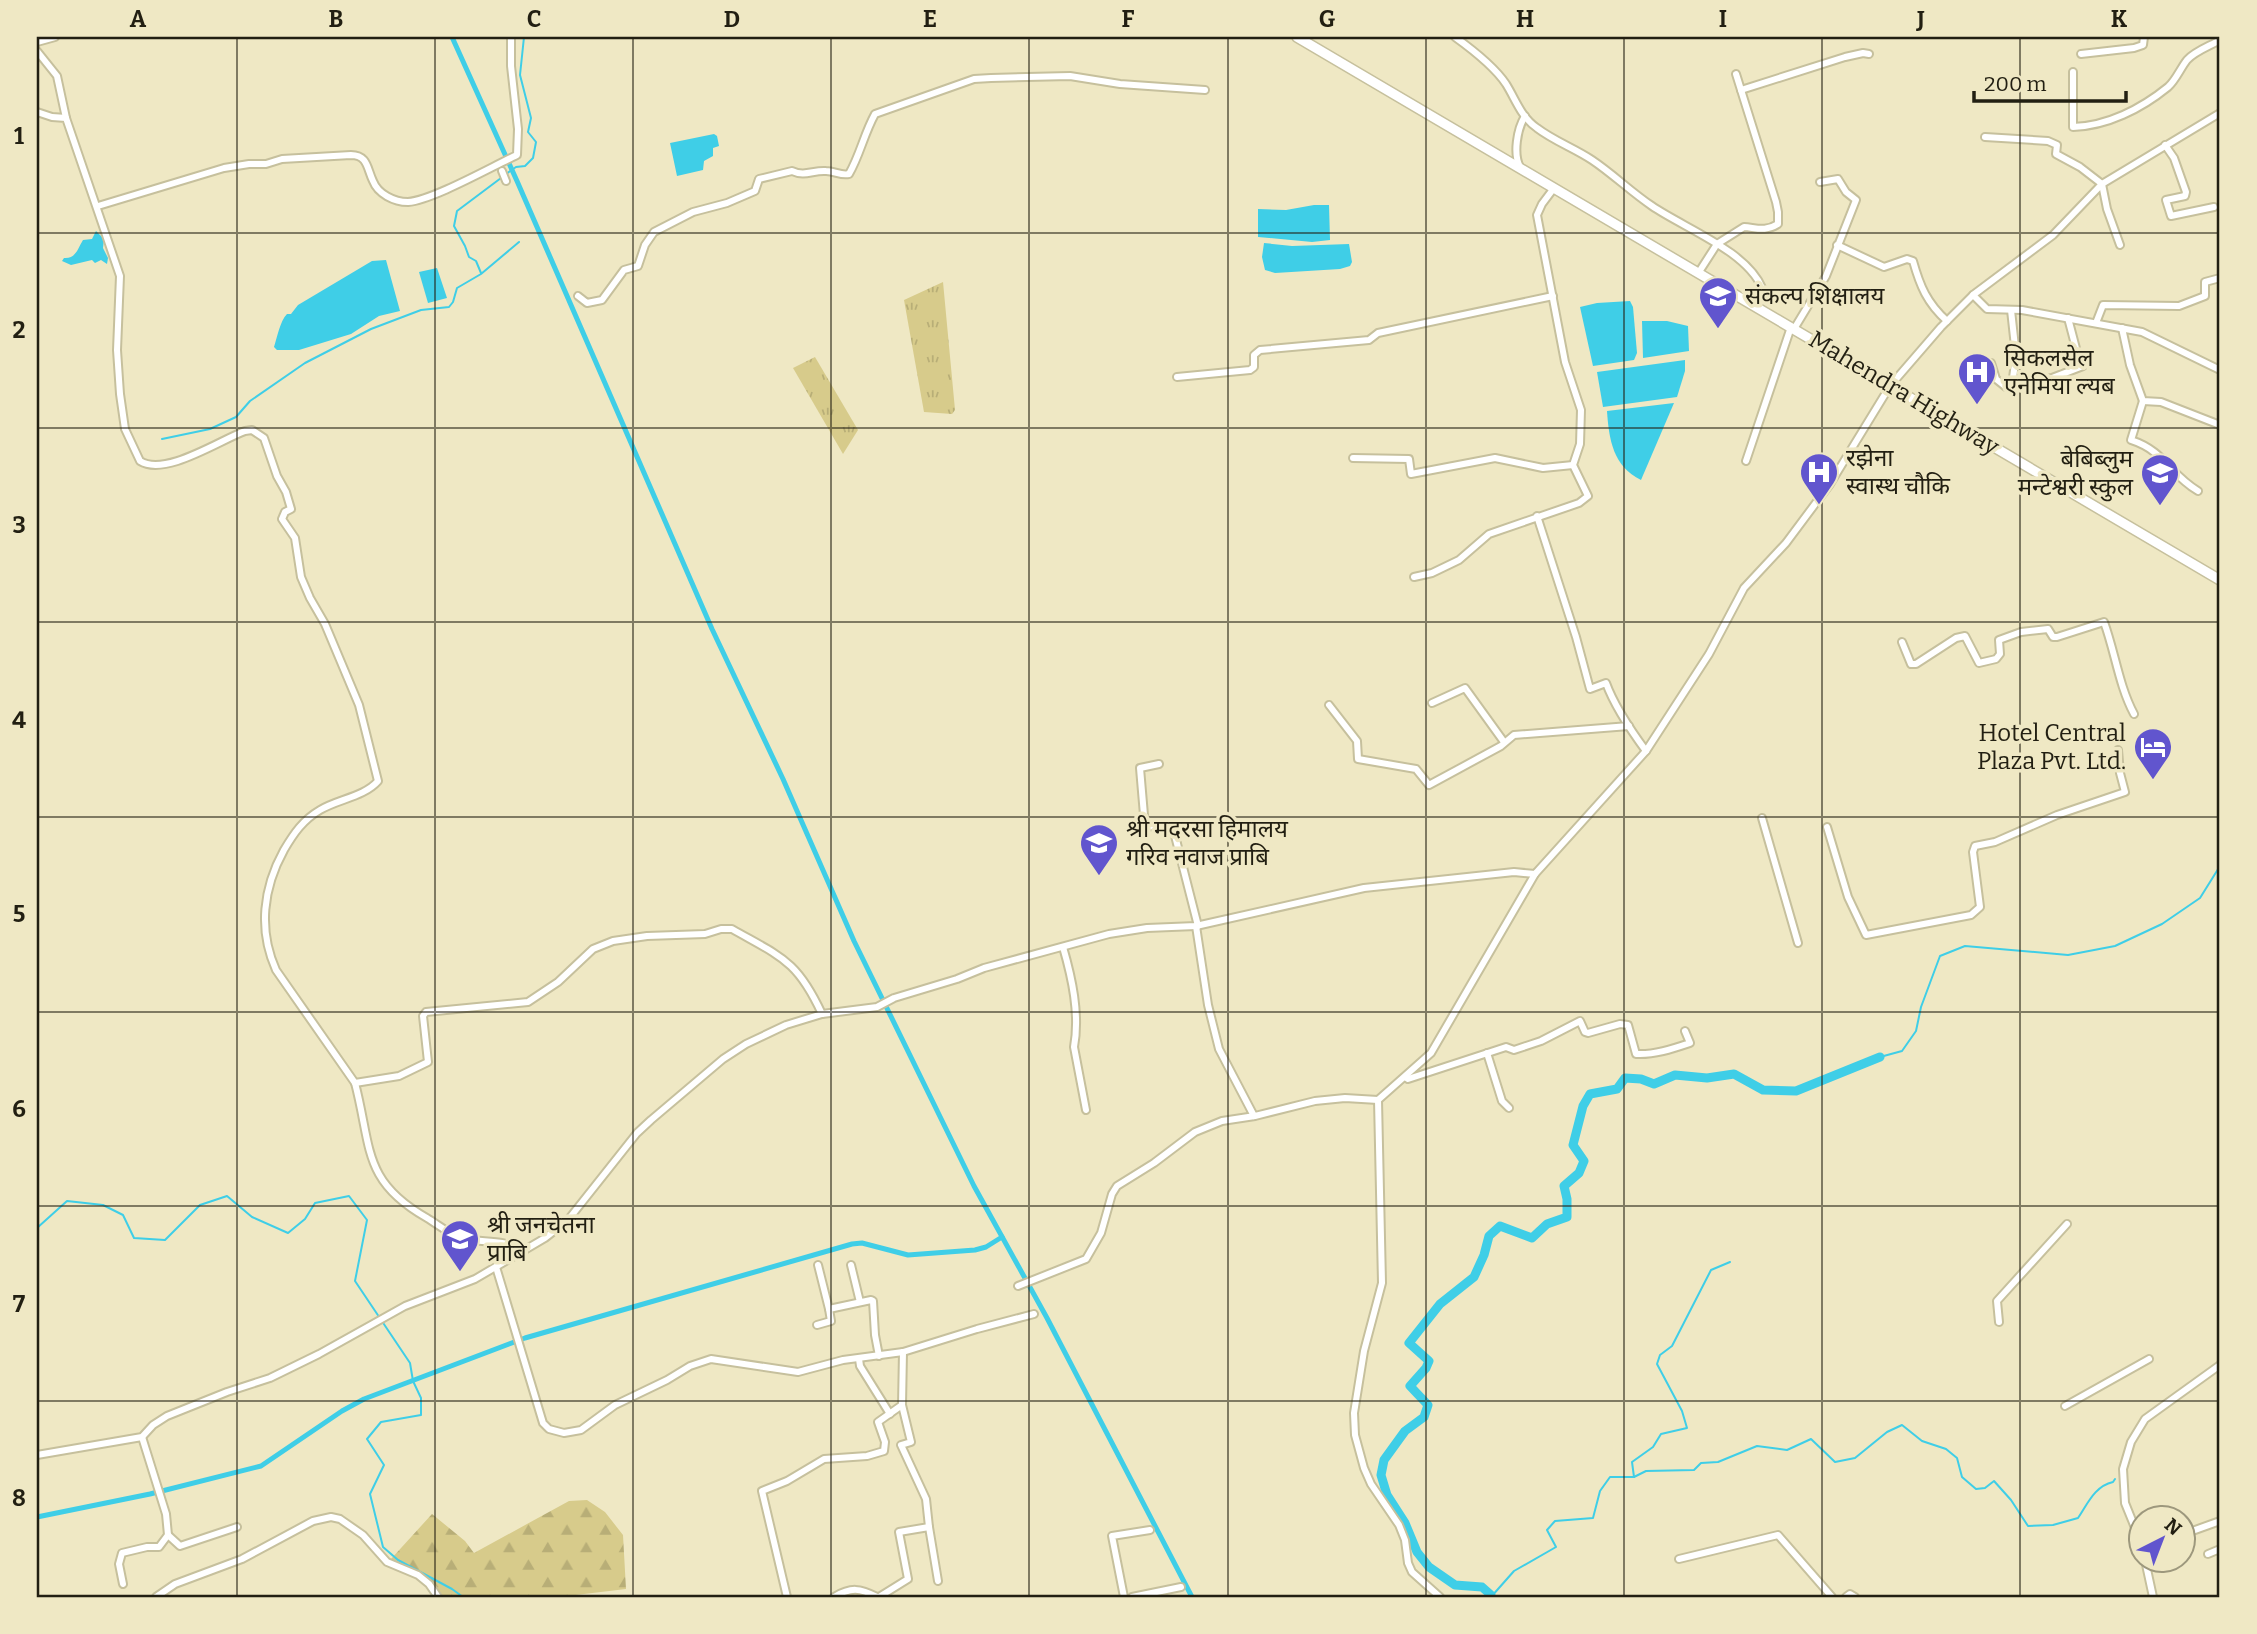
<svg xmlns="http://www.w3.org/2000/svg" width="2257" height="1634" viewBox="0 0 2257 1634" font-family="Bitter,'Noto Sans Devanagari',serif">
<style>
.grass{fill:url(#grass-tufts)}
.forest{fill:url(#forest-firs)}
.water{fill:#3fcee7}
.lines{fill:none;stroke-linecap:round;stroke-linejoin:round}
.stream{stroke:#3fcee7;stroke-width:2}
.canal{stroke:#3fcee7;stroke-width:5}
.river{stroke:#3fcee7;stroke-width:9}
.minor-casing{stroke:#c6c09d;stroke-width:10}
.highway-casing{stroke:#c6c09d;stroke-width:12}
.minor{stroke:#fff;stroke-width:6}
.highway{stroke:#fff;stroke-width:9}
.grid{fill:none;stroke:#221f12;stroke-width:2;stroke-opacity:0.55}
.labels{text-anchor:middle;stroke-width:7;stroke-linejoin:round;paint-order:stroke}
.poi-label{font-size:24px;fill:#221f12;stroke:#efe8c4;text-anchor:start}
.street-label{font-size:24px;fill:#221f12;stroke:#efe8c4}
.neatline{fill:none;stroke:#221f12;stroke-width:2.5}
.grid-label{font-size:23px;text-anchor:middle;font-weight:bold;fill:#221f12}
</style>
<defs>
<pattern id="grass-tufts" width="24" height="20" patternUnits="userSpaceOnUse" patternTransform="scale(1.75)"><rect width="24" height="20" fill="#d7cb8b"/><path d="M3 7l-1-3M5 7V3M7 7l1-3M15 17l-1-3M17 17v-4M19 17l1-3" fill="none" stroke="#b8ae77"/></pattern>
<pattern id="forest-firs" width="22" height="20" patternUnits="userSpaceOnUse" patternTransform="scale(1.75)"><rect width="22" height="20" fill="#d7cb8b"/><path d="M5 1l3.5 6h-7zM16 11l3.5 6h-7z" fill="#b8ae77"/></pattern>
</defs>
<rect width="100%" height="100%" fill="#efe8c4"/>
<g class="grass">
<path d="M943,282L955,410L952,414L924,412L904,300Z"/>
<path d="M815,357L858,430L843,454L793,368Z"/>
</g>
<path class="forest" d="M587,1500L605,1512L623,1535L626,1589L559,1597H441L423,1575L391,1559L432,1514L465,1541L474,1553L569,1501Z"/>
<g class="water">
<path d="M714,134L717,136L719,146L713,148V156L704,161L703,170L677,176L670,143Z"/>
<path d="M1314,205H1329L1330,240L1312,242L1258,237V209L1286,210Z"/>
<path d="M96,231L104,239L103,248L108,258L107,264L101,260L95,263L92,260L71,265L62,261L64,258C76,259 78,248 83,240L92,239Z"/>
<path d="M1264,243L1292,246L1349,244L1352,262L1350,266L1340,269L1275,273L1265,270L1262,257Z"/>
<path d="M386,260L400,311L379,316L351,334L299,350H277L274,347C277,338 280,321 287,314H291L298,305L372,261Z"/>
<path d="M437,268L447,298L428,303L419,272Z"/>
<path d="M1630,301L1633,307L1637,353L1634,360L1593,366L1580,307L1597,303Z"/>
<path d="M1642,321H1667L1688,326L1689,351L1643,358Z"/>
<path d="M1685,360V371L1677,397L1603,407L1597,372Z"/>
<path d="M1674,403L1641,480C1613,466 1609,440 1607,411Z"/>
</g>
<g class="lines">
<g class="stream">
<path d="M506,174L516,167L525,166L533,158L536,142L528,132L531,118L520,75L524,37"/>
<path d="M481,273L476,261L469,257L465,246L454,226L457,211L501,178"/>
<path d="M162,439L210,429L236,417L250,401L305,363L371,329L421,310L449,307L453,302L457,288L481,274L519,242"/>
<path d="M1880,1057L1902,1051L1916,1031L1921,1007L1940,956L1965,946L2068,955L2115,946L2162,924L2200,898L2220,866"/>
<path d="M37,1228L67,1201L103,1205L123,1215L134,1238L165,1240L200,1205L227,1196L252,1217L288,1233L305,1219L315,1203L349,1196L367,1220L355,1281L410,1363L413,1381L421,1398V1415L381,1422L367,1439L384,1465L370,1494L383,1547L398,1560L452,1589L463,1597"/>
<path d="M1634,1477L1646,1471L1694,1470L1701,1463L1718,1462L1757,1446L1787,1450L1811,1439L1835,1462L1855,1458L1887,1432L1902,1425L1922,1441L1946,1449L1957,1458L1962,1477L1976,1489L1985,1488L1994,1481L2011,1500L2028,1526L2053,1525L2078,1518C2088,1503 2095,1486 2113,1482L2115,1479"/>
<path d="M1491,1597L1514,1571L1556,1547L1547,1530L1555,1521L1593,1518L1600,1491L1610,1477H1634L1632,1462L1653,1447L1661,1434L1687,1428L1682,1411L1657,1364L1660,1355L1672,1346L1711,1270L1730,1262"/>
</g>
<g class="canal">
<path d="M452,37L517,181L712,629L783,779L854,941L974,1186L1047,1318L1192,1597"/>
<path d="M37,1517L150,1494L261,1466L342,1411L364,1399L525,1338L852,1244L862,1243L908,1255L975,1250L986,1247L1002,1237"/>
</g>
<path class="river" d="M1491,1595L1482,1587L1455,1585L1429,1567L1417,1552L1405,1523L1387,1495L1381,1475L1384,1460L1405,1431L1424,1417L1428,1405L1410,1386L1426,1368L1429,1361L1409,1343L1440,1304L1474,1277L1484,1255L1489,1236L1500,1226L1532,1238L1547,1224L1567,1217V1199L1564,1186L1579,1173L1584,1161L1573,1145L1583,1106L1590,1094L1617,1089L1625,1078L1641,1079L1654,1084L1675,1075L1707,1078L1734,1074L1763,1090L1796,1091L1880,1057"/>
<defs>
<g id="minor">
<path d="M1455,37C1473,50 1494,66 1506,84C1516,100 1521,117 1537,128C1554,141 1574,148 1592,160C1613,174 1631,192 1652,206C1684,228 1747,251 1762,288L1755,305"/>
<path d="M37,42L55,37"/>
<path d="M37,51L57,76L66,118"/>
<path d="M2081,54L2134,48L2143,45L2144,37"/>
<path d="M2073,72V127C2107,126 2141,109 2168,87C2176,80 2180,69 2187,60C2195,51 2210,46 2220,40"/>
<path d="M1741,90L1845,57L1863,53L1869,54"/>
<path d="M37,112L52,117L66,118L120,276L117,350L120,394L125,429L140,461C165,477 220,440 245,431L252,430L264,438L277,476L286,492L291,509L285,512L282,519L295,538L301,577L310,598L325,624L359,705L378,781C364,797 338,799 320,810C303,820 294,833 284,850C263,888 258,930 276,970L355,1083"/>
<path d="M1985,137L2048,141L2057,145L2056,154L2080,167L2102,184L2107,209L2120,245"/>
<path d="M2165,145L2174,158L2186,192L2185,196L2166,200L2171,216L2214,207"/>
<path d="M1520,167C1513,154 1517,129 1525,116"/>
<path d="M502,171L506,181"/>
<path d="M98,206L224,168L249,164H266L282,159L351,155C368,155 367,169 373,181C378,194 394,202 408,202C433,200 491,167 517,155L518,129L511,66V37"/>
<path d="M1837,245L1884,267L1907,259L1913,261C1920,286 1927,303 1947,321"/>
<path d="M1699,272L1717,244L1744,227C1757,228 1765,232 1778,224V212L1776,202L1736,74"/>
<path d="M1973,295L1987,309L2022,310L2142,332L2220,370"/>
<path d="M578,296L587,303L602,300L624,270L638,266L645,245L654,232L693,212L727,203L755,191L759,179L792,171C805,177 813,170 826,171C835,171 841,176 849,174C860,155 864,134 875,114L974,79L991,78L1070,76L1120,84L1205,90"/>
<path d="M2096,323L2103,305L2179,306L2205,296V282L2220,278"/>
<path d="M2122,328L2130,365L2143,401L2161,402L2220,425"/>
<path d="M1794,329L1826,276L1856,200L1846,192L1838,179L1820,182"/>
<path d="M1991,363L1996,379L2006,387L2012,385L2016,356L2011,310"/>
<path d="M1177,377L1250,370L1254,367V355L1260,350L1369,340L1378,333L1553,296"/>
<path d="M2013,381L2052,378L2083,366L2078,356L2068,318"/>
<path d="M2143,401L2131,440C2165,451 2169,474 2198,491"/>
<path d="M1353,458L1409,459L1411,474L1495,458L1543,468L1573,465"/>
<path d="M1746,461L1791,327"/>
<path d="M1537,516L1576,637L1590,689L1606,683C1614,705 1632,732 1646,751"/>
<path d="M1414,577L1432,573L1459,560L1489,534L1579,503L1588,496L1573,465L1580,444L1581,410L1565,362L1537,215L1542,204L1554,188"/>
<path d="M1902,642L1911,664H1916L1956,638L1965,636L1979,663L1996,659L2000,654L1999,640L2021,632L2048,629L2053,637H2057L2104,622C2115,652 2119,686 2134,714"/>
<path d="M1432,703L1465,688L1504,742"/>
<path d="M1329,705L1357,741L1358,759L1416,769L1429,785L1501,746L1514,735L1629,726"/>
<path d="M1159,764L1140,768L1145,827L1172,824L1198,926"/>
<path d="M1762,818L1798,943"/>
<path d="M1827,827L1848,897L1866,935L1971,915L1980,907L1973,852L1975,846L1995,842L2057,815L2125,792L2120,773L2118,750"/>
<path d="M1196,926L1208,1005L1219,1049L1254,1116"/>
<path d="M1063,947C1072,978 1080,1014 1074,1047L1086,1110"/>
<path d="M1487,1053L1502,1101L1509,1108"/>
<path d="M1405,1077L1408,1079L1506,1047L1514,1050L1541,1041L1580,1021L1585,1032L1588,1033L1620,1024L1628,1025L1636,1054C1654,1055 1672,1049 1690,1043L1685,1031"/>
<path d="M520,1252C503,1236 480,1245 459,1237C448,1233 437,1224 427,1218C362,1181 372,1148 355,1083L399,1076L428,1062L423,1016L426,1012L528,1002L558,982L593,949L613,941L647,936L705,934L721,929H732C781,957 797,960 822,1014"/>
<path d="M818,1265L829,1309L871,1300L873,1301L875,1335L879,1356"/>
<path d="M851,1265L860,1302"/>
<path d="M496,1267L543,1423L549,1429L564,1433L581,1430L615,1405L667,1380L690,1366L711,1359L798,1372L843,1360L903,1352L977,1329L1034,1314"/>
<path d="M1018,1286L1086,1259L1101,1233L1112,1194L1117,1186L1154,1163L1195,1132L1222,1121L1255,1116L1315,1101L1345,1098L1378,1100"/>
<path d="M1999,1322L1997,1301L2067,1224"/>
<path d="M817,1325L831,1321L829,1309"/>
<path d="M859,1359L860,1366L890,1414"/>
<path d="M2065,1406L2149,1359"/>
<path d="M37,1455L142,1437L153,1425L167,1416L227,1392L270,1378L319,1354L405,1306L475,1279L545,1238L568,1220L637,1133L651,1120L723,1059L746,1044L786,1025L822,1014L877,1007L894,998L957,979L984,968L1109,934L1147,928L1196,926L1364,888L1514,872L1535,874L1646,751L1709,654L1744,588L1786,543L1830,484L1890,386L1941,327L1973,295L2053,235L2102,184L2220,113"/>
<path d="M929,1527L938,1581"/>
<path d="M2184,1534L2220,1521"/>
<path d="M168,1535L180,1546L237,1527"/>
<path d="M2142,1545L2125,1503L2123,1469L2131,1442L2145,1419L2220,1365"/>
<path d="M2208,1554L2220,1549"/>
<path d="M1679,1559L1778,1535L1832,1597"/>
<path d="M2145,1560L2153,1597"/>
<path d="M2145,1561L2170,1560"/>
<path d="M123,1584L119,1564L122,1553L147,1547H159L168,1535L166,1514L142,1437"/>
<path d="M156,1597L175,1584L242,1559L313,1521L331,1517L340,1519L363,1535L387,1562L418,1575L429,1584L438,1597"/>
<path d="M787,1597L762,1491L787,1481L824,1459L867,1456L884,1451L885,1442L878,1422L902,1405L903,1352"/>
<path d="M834,1597C851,1587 860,1588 877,1597"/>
<path d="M879,1597L908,1579L899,1532L929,1527L926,1499L901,1445L911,1442L902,1405"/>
<path d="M1124,1597L1112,1536L1150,1530"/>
<path d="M1132,1597L1181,1587"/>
<path d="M1440,1597L1412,1572L1408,1563L1405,1540L1399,1525L1371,1484L1364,1468L1355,1435L1354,1413L1364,1351L1382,1283L1378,1100L1431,1053L1535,874"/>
<path d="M1846,1597L1850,1594L1855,1597"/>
</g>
<path id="highway" d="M1297,37L2220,580"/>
</defs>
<use href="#minor" class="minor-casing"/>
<use href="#highway" class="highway-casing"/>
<use href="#minor" class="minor"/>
<use href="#highway" class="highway"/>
</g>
<path class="grid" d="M237,37V1597M435,37V1597M633,37V1597M831,37V1597M1029,37V1597M1228,37V1597M1426,37V1597M1624,37V1597M1822,37V1597M2020,37V1597M37,233H2220M37,428H2220M37,622H2220M37,817H2220M37,1012H2220M37,1206H2220M37,1401H2220"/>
<defs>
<symbol id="school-pin" viewBox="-11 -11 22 30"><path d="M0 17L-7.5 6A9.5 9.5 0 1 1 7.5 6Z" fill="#6155ce" stroke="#efe8c4"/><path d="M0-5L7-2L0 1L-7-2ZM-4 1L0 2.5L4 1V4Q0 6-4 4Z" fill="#fff"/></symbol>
<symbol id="hospital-pin" viewBox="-11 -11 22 30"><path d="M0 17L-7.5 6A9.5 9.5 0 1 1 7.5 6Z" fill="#6155ce" stroke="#efe8c4"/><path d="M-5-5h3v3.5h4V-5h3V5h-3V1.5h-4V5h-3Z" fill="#fff"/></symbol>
<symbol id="hotel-pin" viewBox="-11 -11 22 30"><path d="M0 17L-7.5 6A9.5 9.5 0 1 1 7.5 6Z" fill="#6155ce" stroke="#efe8c4"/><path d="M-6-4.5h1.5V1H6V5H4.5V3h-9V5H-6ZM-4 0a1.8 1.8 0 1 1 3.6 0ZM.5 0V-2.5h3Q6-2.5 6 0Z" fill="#fff"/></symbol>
</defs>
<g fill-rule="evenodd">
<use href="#school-pin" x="1696" y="274" width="44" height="60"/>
<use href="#hospital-pin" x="1955" y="350" width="44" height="60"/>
<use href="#hospital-pin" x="1797" y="450" width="44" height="60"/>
<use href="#school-pin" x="2138" y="451" width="44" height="60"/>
<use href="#hotel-pin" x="2131" y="725" width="44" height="60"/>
<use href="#school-pin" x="1077" y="821" width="44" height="60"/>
<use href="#school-pin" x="438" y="1217" width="44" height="60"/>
</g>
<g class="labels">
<g class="poi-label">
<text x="1745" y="304">संकल्प शिक्षालय</text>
<text x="2004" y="366">सिकलसेल<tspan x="2004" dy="28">एनेमिया ल्यब</tspan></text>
<text x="1846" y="466">रझेना<tspan x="1846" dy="28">स्वास्थ चौकि</tspan></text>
<text x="2133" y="467" text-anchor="end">बेबिब्लुम<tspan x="2133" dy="28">मन्टेश्वरी स्कुल</tspan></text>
<text x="2126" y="741" text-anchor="end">Hotel Central<tspan x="2126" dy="28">Plaza Pvt. Ltd.</tspan></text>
<text x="1126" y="837">श्री मदरसा हिमालय<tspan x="1126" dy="28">गरिव नवाज प्राबि</tspan></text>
<text x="487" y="1233">श्री जनचेतना<tspan x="487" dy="28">प्राबि</tspan></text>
</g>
<g class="street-label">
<text transform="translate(1904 393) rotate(31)" y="8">Mahendra Highway</text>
</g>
</g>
<rect width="2257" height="1634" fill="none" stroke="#efe8c4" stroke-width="77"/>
<g transform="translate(2162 1539) rotate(42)"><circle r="33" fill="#efe8c4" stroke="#9d987d" stroke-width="2"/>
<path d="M0-5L12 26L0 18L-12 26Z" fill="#6155ce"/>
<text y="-10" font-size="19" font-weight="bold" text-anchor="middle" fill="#221f12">N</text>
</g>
<path d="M1974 91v10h152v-10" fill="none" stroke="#221f12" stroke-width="3.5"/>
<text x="1984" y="91" font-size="21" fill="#221f12" stroke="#efe8c4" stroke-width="5" paint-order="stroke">200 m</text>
<rect x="38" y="38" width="2180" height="1558" class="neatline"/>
<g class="grid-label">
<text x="138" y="27">A</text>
<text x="336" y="27">B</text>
<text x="534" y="27">C</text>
<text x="732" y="27">D</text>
<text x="930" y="27">E</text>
<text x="1128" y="27">F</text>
<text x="1327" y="27">G</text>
<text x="1525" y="27">H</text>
<text x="1723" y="27">I</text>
<text x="1921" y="27">J</text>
<text x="2119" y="27">K</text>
<text x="19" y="144">1</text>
<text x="19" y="338">2</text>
<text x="19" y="533">3</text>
<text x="19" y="728">4</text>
<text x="19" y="922">5</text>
<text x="19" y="1117">6</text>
<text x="19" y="1312">7</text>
<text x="19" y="1506">8</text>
</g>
</svg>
